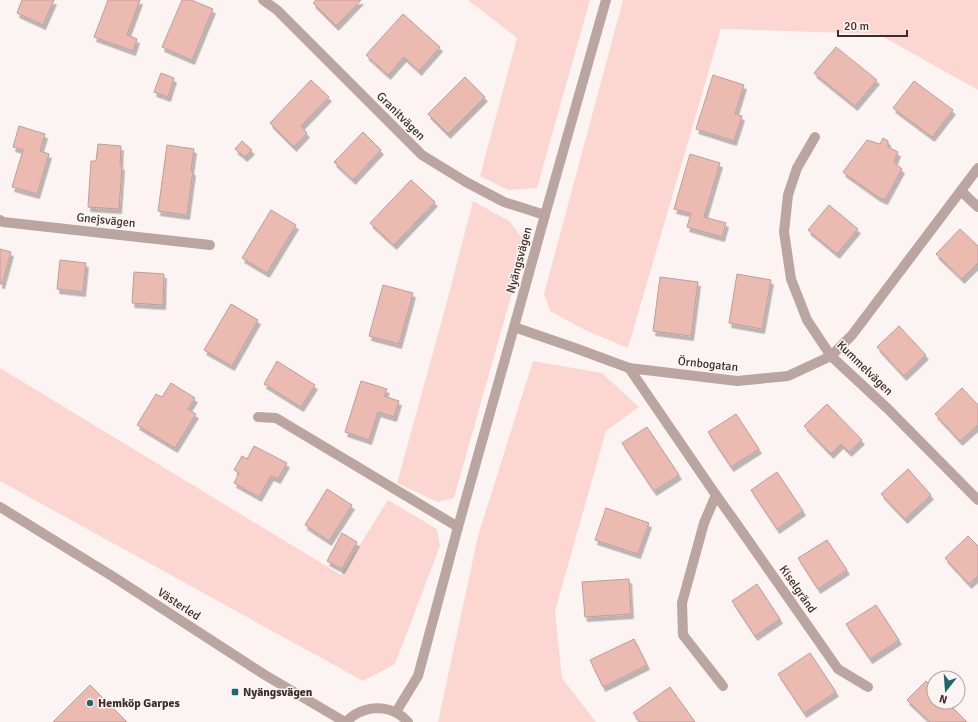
<svg xmlns="http://www.w3.org/2000/svg" width="978" height="722" viewBox="0 0 978 722" font-family="Signika,sans-serif">
<style>
.green{fill:#fcd7d1}
.building{fill:#ebbab1;stroke:#c09d97;filter:url(#shadow)}
.lines{fill:none;stroke-linecap:round;stroke-linejoin:round}
.minor{stroke:#bba5a1;stroke-width:10}
.tertiary{stroke:#bba5a1;stroke-width:10}
.poi-dot{fill:#1b696a;stroke:#fcf4f2;stroke-width:1.5}
.labels{text-anchor:middle;stroke-width:3;stroke-linejoin:round;paint-order:stroke}
.street-label{font-size:12px;fill:#3b2d2a;stroke:#fcf4f2}
.poi-label{font-size:12px;font-weight:bold;fill:#3b2d2a;stroke:#fcf4f2;text-anchor:start}
</style>
<defs>
<filter id="shadow"><feDropShadow dx="2.5" dy="4.5" stdDeviation="0" flood-color="#0004"/></filter>
</defs>
<rect width="100%" height="100%" fill="#fcf4f2"/>
<g class="green">
<path d="M468,0H590L537,188L508,190L480,176L517,38Z"/>
<path d="M623,0H978V90L878,34L721,29L628,348L585,330L550,311L544,294Z"/>
<path d="M473,201L509,221L526,243L454,498L438,502L397,483L446,305Z"/>
<path d="M533,361L602,373L639,407L606,431L555,611L562,678L596,722H438L478,536Z"/>
<path d="M0,368L341,575L388,500L437,529L440,546L395,664L363,681L0,481Z"/>
</g>
<g class="building">
<path d="M22,0H54L43,25L17,13Z"/>
<path d="M108,0H140L127,35L137,39L133,51L94,37Z"/>
<path d="M182,0H191L213,9L192,60L162,47Z"/>
<path d="M316,0H361L336,26L313,3Z"/>
<path d="M403,14L440,47L419,71L404,57L388,75L366,55Z"/>
<path d="M836,47L877,80L855,106L814,73Z"/>
<path d="M161,73L174,78L168,97L154,92Z"/>
<path d="M713,75L744,85L735,114L742,116L734,141L696,129Z"/>
<path d="M465,77L485,97L448,134L428,114Z"/>
<path d="M311,80L329,97L301,126L307,133L294,147L270,123Z"/>
<path d="M914,81L953,110L932,137L893,108Z"/>
<path d="M19,126L45,134L40,151L49,154L37,194L12,187L23,150L13,147Z"/>
<path d="M363,132L381,150L353,180L334,162Z"/>
<path d="M883,138L888,141V147L898,152L894,162L902,169L885,200L878,197L843,172L867,140L880,144Z"/>
<path d="M242,141L252,150L245,157L235,149Z"/>
<path d="M98,144L121,146L120,165L122,166L119,209L88,207L91,161H96Z"/>
<path d="M167,145L194,149L191,171H193L187,215L158,211Z"/>
<path d="M690,154L720,163L704,217L726,223L722,237L687,227L691,213L674,209Z"/>
<path d="M411,180L435,202L394,245L370,223Z"/>
<path d="M829,205L858,229L837,254L808,230Z"/>
<path d="M271,210L296,225L267,273L242,258Z"/>
<path d="M960,229L978,246V263L962,279L936,254Z"/>
<path d="M0,249L11,252L2,284H0Z"/>
<path d="M60,260L86,263L83,292L57,289Z"/>
<path d="M134,272L164,274L163,305L132,303Z"/>
<path d="M737,274L771,280L762,329L729,323Z"/>
<path d="M660,277L698,282L691,336L653,331Z"/>
<path d="M383,285L413,293L399,344L369,336Z"/>
<path d="M231,304L258,320L232,366L204,350Z"/>
<path d="M899,326L926,355L904,376L877,347Z"/>
<path d="M277,361L315,385L301,407L264,384Z"/>
<path d="M361,381L387,389L384,396L399,401L394,417L378,412L369,440L345,432Z"/>
<path d="M171,383L195,398L188,409L196,414L175,448L137,425L156,394L162,397Z"/>
<path d="M962,388L978,405V425L960,441L935,414Z"/>
<path d="M827,404L862,440L849,452L841,444L831,454L804,426Z"/>
<path d="M736,414L759,449L731,467L708,432Z"/>
<path d="M647,427L679,475L654,491L622,443Z"/>
<path d="M254,446L287,463L278,479L271,476L259,497L234,483L239,473L234,470L242,456L247,459Z"/>
<path d="M908,469L931,495L905,519L881,494Z"/>
<path d="M777,472L803,511L777,529L751,490Z"/>
<path d="M327,489L352,505L329,541L305,525Z"/>
<path d="M606,508L649,523L638,554L595,540Z"/>
<path d="M342,533L357,542L342,569L327,561Z"/>
<path d="M968,536L978,546V576L969,584L945,558Z"/>
<path d="M827,540L847,570L818,589L798,558Z"/>
<path d="M629,579L631,614L585,617L582,582Z"/>
<path d="M757,584L780,619L755,636L732,601Z"/>
<path d="M876,605L899,640L870,659L846,624Z"/>
<path d="M634,639L647,665L603,687L590,660Z"/>
<path d="M810,653L836,692L804,713L778,674Z"/>
<path d="M926,681L934,689V702H947L967,722H930L907,700Z"/>
<path d="M90,685L127,722H53Z"/>
<path d="M670,687L695,722H640L633,713Z"/>
</g>
<g class="lines">
<g class="minor">
<path d="M263,0L277,10L422,155L466,182L504,202L545,215"/>
<path d="M815,137L797,168L788,195L784,232L791,279L807,320L831,356L888,409L978,500"/>
<path d="M961,191L978,207"/>
<path d="M0,220L3,222L210,245"/>
<path d="M514,327L575,348L629,368L737,381L788,376L831,356L852,335L978,168"/>
<path d="M629,368L716,495L736,523L838,669L868,687"/>
<path d="M258,417L276,418L458,527"/>
<path d="M716,495L704,523L682,603L683,635L723,686"/>
</g>
<g class="tertiary">
<path d="M0,507L112,576L265,675L345,722"/>
<path d="M396,712L418,676L458,527L514,327L545,215L606,0"/>
<path d="M346,722C349,719 352,716 356,714C373,704 395,707 408,722"/>
</g>
</g>
<g class="poi-dot">
<rect x="231" y="688" width="8" height="8" rx="2"/>
<circle cx="90" cy="703" r="4"/>
</g>
<g class="labels">
<g class="street-label">
<text transform="translate(401 116) rotate(45)" y="4">Granitvägen</text>
<text transform="translate(106 220) rotate(6)" y="4">Gnejsvägen</text>
<text transform="translate(519 260) rotate(-75)" y="4">Nyängsvägen</text>
<text transform="translate(708 364) rotate(6)" y="4">Örnbogatan</text>
<text transform="translate(865 368) rotate(44)" y="4">Kummelvägen</text>
<text transform="translate(798 589) rotate(55)" y="4">Kiselgränd</text>
<text transform="translate(179 604) rotate(33)" y="4">Västerled</text>
</g>
<g class="poi-label">
<text x="243" y="696">Nyängsvägen</text>
<text x="98" y="707">Hemköp Garpes</text>
</g>
</g>
<g transform="translate(946 690) rotate(197)"><circle r="19" fill="#fcf4f2" stroke="#afa4a2"/>
<path d="M0-3L7 15L0 10L-7 15Z" fill="#1b696a"/>
<text y="-6" font-size="11" font-weight="bold" text-anchor="middle" fill="#3b2d2a">N</text>
</g>
<path d="M838 30v6h69v-6" fill="none" stroke="#3b2d2a" stroke-width="2"/>
<text x="844" y="30" font-size="12" fill="#3b2d2a" stroke="#fcf4f2" stroke-width="3" paint-order="stroke">20 m</text>
</svg>
